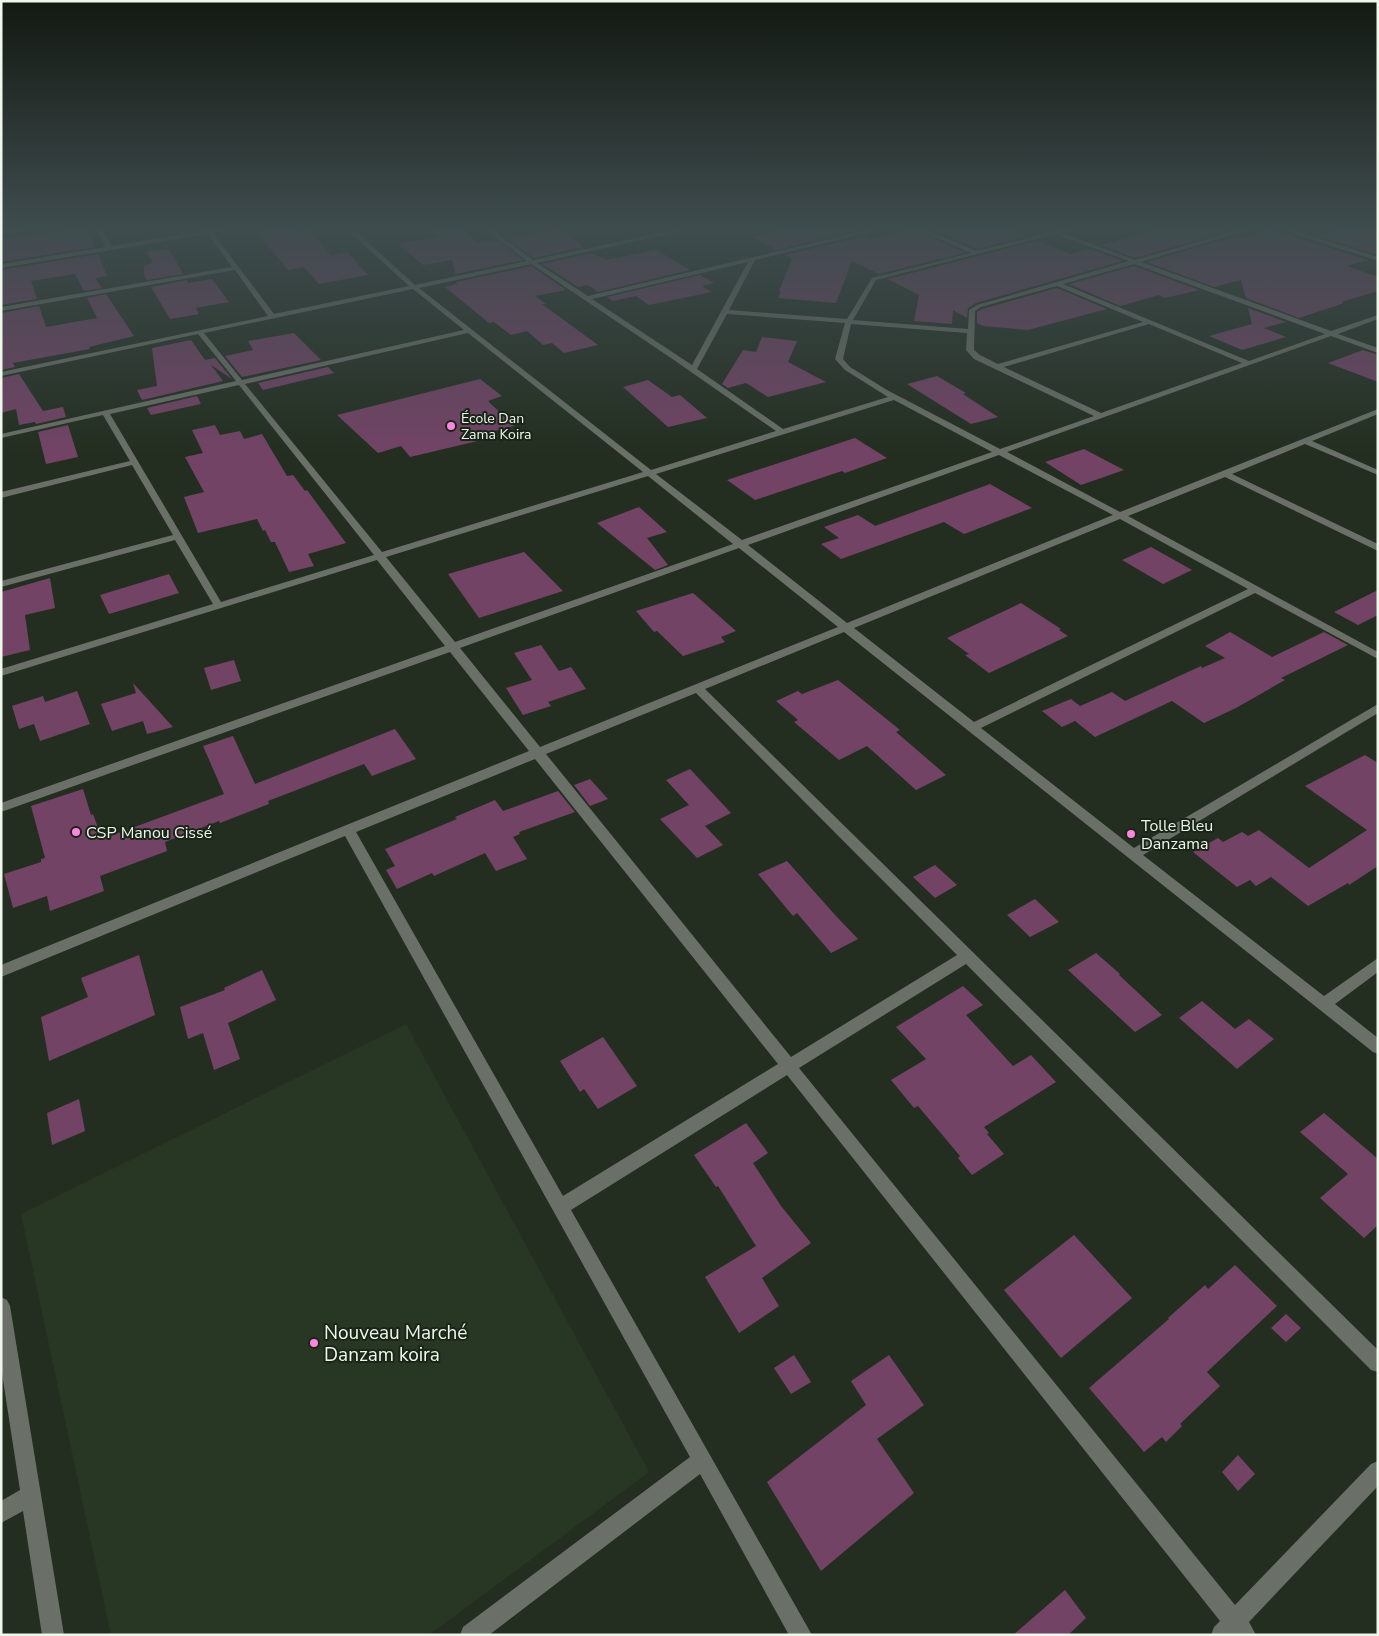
<svg xmlns="http://www.w3.org/2000/svg" width="1379" height="1636" viewBox="0 0 1379 1636" font-family="'Nunito Sans',sans-serif">
<style>
.built{fill:#283723}
.building{fill:#734366}
.lines{fill:none;stroke-linecap:round;stroke-linejoin:round}
.street{fill:#6a7068;fill-rule:evenodd}
.poi-dot{fill:#fe85e0;stroke:#1a2517;stroke-width:2}
.labels{text-anchor:middle;stroke-width:4;stroke-linejoin:round;paint-order:stroke}
.far-poi-label{font-size:14px;fill:#eff7ed;stroke:#1a2517;text-anchor:start}
.poi-label{font-size:16px;fill:#eff7ed;stroke:#1a2517;text-anchor:start}
.near-poi-label{font-size:19px;fill:#eff7ed;stroke:#1a2517;text-anchor:start}
</style>
<rect width="100%" height="100%" fill="#232e20"/>
<path class="built" d="M406,1024L649,1472L429,1635H111L21,1214Z"/>
<g class="building">
<path d="M284,227H290L294,232L309,230L331,255L347,252L368,275L319,284L304,267L288,270L257,232Z"/>
<path d="M426,227H459L479,243L497,240L523,260L455,274L452,260L423,265L398,244L437,237Z"/>
<path d="M796,227H813L821,231L848,227L855,231L776,250L752,237Z"/>
<path d="M927,227H1005L1027,236L977,249Z"/>
<path d="M1169,227L1238,228L1135,258L1101,245Z"/>
<path d="M1345,227H1367L1378,230V255L1317,236Z"/>
<path d="M86,228L95,247L1,262V239Z"/>
<path d="M913,229L965,253L879,274L852,261L836,303L778,298L781,291H779L792,259L785,255L865,236L871,239Z"/>
<path d="M560,230L584,247L533,258L507,238Z"/>
<path d="M1272,230L1368,260L1347,266L1378,277V291L1341,302L1344,303L1299,318L1246,298L1241,280L1214,287L1147,262L1239,235V239Z"/>
<path d="M1037,241L1070,254L1090,249L1123,261L976,303L968,308L967,318L953,310L952,324L914,321L919,295L888,279Z"/>
<path d="M169,249L183,274L147,280L144,276V265L153,263L146,252Z"/>
<path d="M656,250L690,270L598,292L588,285L578,287L542,264L592,253L606,260Z"/>
<path d="M98,254L107,276L95,278L102,288L84,291L75,274L31,281L37,299L1,305V270Z"/>
<path d="M531,266L566,290L535,296L546,304H542L598,345L564,353L552,343L543,345L527,331L511,335L494,322L489,323L445,287L457,284L456,282Z"/>
<path d="M1134,266L1199,290L1165,298L1159,295L1120,306L1069,284Z"/>
<path d="M700,275L714,283L702,286L712,292L649,305L636,296L613,301L607,297Z"/>
<path d="M212,279L229,302L196,308L199,314L170,319L151,287L187,280L188,283Z"/>
<path d="M1057,288L1107,309L1028,330L983,326L977,323V312L982,309Z"/>
<path d="M106,294L134,336L89,347L90,349L13,363L15,367L1,370V313L39,306L46,327L97,318L87,298Z"/>
<path d="M1248,308L1286,322L1264,328L1286,337L1242,350L1209,336L1252,324Z"/>
<path d="M294,333L321,360L242,377L225,356L253,350L248,341Z"/>
<path d="M762,337L797,341L788,362L826,382L768,397L746,383L728,388L722,384L743,350L756,352Z"/>
<path d="M191,340L205,360L215,358L232,379L211,365L223,381L142,400L137,390L157,386L152,348Z"/>
<path d="M1363,350L1378,355V382L1328,363Z"/>
<path d="M328,367L334,373L263,390L258,383Z"/>
<path d="M19,374L43,411L63,407L66,417L36,424L35,422L19,425L16,409L1,413V378Z"/>
<path d="M937,376L966,393L963,394L998,417L971,424L907,384Z"/>
<path d="M480,379L502,396L488,401L514,426L478,435L482,440L410,457L401,446L378,453L337,415Z"/>
<path d="M648,380L672,397L680,395L707,418L668,427L623,387Z"/>
<path d="M197,396L201,404L151,415L147,408Z"/>
<path d="M68,425L78,457L46,464L38,432Z"/>
<path d="M215,425L220,435L240,431L244,439L262,434L287,476L293,475L305,491L307,490L346,543L308,554L314,566L289,572L275,542H271L265,530L263,531L257,519L198,533L184,497L204,492L185,457L203,453L192,430Z"/>
<path d="M855,438L887,458L845,473L842,471L755,500L727,480Z"/>
<path d="M1084,449L1124,470L1081,485L1045,462Z"/>
<path d="M990,484L1032,508L964,534L944,522L841,559L821,544L839,538L824,527L858,515L880,529L875,526Z"/>
<path d="M639,507L667,532L647,538L668,565L655,570L597,523Z"/>
<path d="M1151,547L1192,570L1163,584L1122,560Z"/>
<path d="M524,552L563,591L479,618L448,574Z"/>
<path d="M169,574L179,593L109,614L100,595Z"/>
<path d="M50,578L55,608L25,615L30,650L1,657V592Z"/>
<path d="M1378,590V615L1358,625L1334,612Z"/>
<path d="M693,593L736,631L721,637L725,642L683,656L657,631L654,632L636,611Z"/>
<path d="M1021,603L1061,629L1059,630L1068,636L989,673L965,655L969,654L947,638Z"/>
<path d="M1230,632L1272,657L1324,632L1348,645L1281,678L1285,680L1236,708L1204,723L1172,701L1095,737L1075,721L1062,727L1042,711L1071,699L1080,706L1112,692L1125,701L1201,666L1202,668L1225,658L1205,646Z"/>
<path d="M541,645L559,671L571,667L586,689L548,702L551,706L523,715L506,688L532,680L514,653Z"/>
<path d="M234,660L241,681L211,690L204,668Z"/>
<path d="M838,680L900,730L896,732L946,775L916,790L867,746L839,760L794,722L798,720L776,701L798,691L802,694Z"/>
<path d="M133,683L173,727L147,734L143,721L112,731L101,704L136,693Z"/>
<path d="M77,691L90,724L40,741L34,724L19,729L12,706L43,696L45,702Z"/>
<path d="M395,729L416,759L372,776L364,764L268,801L269,804L220,823L219,821L165,842L167,851L100,876L104,891L50,911L47,896L13,908L4,874L41,862V859L45,858L31,806L83,789L91,815L93,814L102,839L224,794L203,746L233,736L255,784Z"/>
<path d="M1365,755L1378,763V866L1349,885L1348,883L1308,906L1271,877L1256,886L1250,880L1237,887L1193,852L1218,838L1223,842L1242,832L1248,836L1259,830L1309,868L1367,830L1305,786Z"/>
<path d="M690,769L731,813L705,826L723,845L697,858L660,819L689,805L666,780Z"/>
<path d="M590,779L608,799L590,806L574,785Z"/>
<path d="M558,791L575,812L519,832L520,834L513,837L527,859L496,871L485,853L434,876L432,873L397,889L386,870L395,866L385,849L457,819L455,817L495,800L503,811Z"/>
<path d="M787,861L836,916L858,939L831,953L797,913L793,916L758,874Z"/>
<path d="M935,865L957,885L935,898L913,877Z"/>
<path d="M1035,899L1059,922L1030,937L1007,915Z"/>
<path d="M1096,953L1120,974L1119,975L1162,1015L1135,1032L1068,970Z"/>
<path d="M139,955L155,1015L49,1061L41,1017L88,997L81,978Z"/>
<path d="M262,970L276,1000L228,1023L240,1059L214,1070L203,1033L188,1039L180,1007L225,990L224,988Z"/>
<path d="M963,986L983,1005L966,1015L1013,1066L1031,1055L1056,1082L984,1127L989,1133L987,1134L1004,1154L972,1175L958,1158L960,1156L918,1106L914,1108L891,1080L926,1059L896,1027Z"/>
<path d="M1202,1001L1235,1029L1249,1019L1274,1039L1237,1069L1179,1018Z"/>
<path d="M603,1037L637,1086L598,1109L584,1089L580,1092L560,1061Z"/>
<path d="M79,1099L85,1131L52,1145L47,1113Z"/>
<path d="M1324,1113L1378,1159V1225L1364,1238L1320,1198L1348,1174L1300,1132Z"/>
<path d="M746,1123L768,1153L753,1163L781,1206L811,1243L762,1278L779,1306L739,1333L705,1277L756,1246L718,1186L716,1187L694,1155Z"/>
<path d="M1074,1235L1132,1298L1061,1358L1004,1290Z"/>
<path d="M1235,1265L1277,1306L1207,1372L1220,1386L1180,1424L1182,1426L1166,1442L1162,1437L1144,1452L1089,1388L1169,1319L1168,1318L1205,1285L1208,1289Z"/>
<path d="M1286,1314L1301,1328L1286,1342L1271,1328Z"/>
<path d="M794,1355L811,1382L791,1394L774,1368Z"/>
<path d="M889,1355L924,1405L877,1439L914,1493L821,1571L767,1482L866,1405L851,1381Z"/>
<path d="M1238,1455L1255,1474L1238,1491L1222,1472Z"/>
<path d="M1065,1590L1086,1618L1068,1635H1013Z"/>
</g>
<g class="lines">
<g class="street">
<path d="M26,227H42L1,235V231Z"/>
<path d="M95,227H101L112,246L225,227H241L213,233L274,314L409,286L344,227H351L415,285L527,261L482,227H489L533,260L687,227H700L537,263L588,296L880,227H892L755,260L729,310L847,319L872,278L971,253L912,227H921L977,251L1070,227H1081L1062,233L1135,260L1248,227H1259L1141,262L1331,331L1378,315V319L1338,334L1378,348V353L1331,336L1007,452L1120,512L1378,409V414L1312,441L1378,470V475L1305,444L1232,474L1378,544V551L1225,477L1128,516L1378,652V659L1255,593L981,728L1134,848L1378,704V713L1143,855L1324,996L1378,958V972L1335,1004L1378,1038V1054L1373,1052L844,632L705,689L1378,1350V1372L1371,1370L966,964L799,1068L1235,1605L1371,1464L1378,1461V1486L1249,1622L1256,1635H1211L1214,1627L1220,1621L787,1075L571,1210L812,1635H789L700,1474L489,1635H460L463,1627L690,1457L345,836L1,977V965L529,751L450,652L1,812V803L445,646L377,560L1,676V669L213,604L175,540L1,587V581L173,535L132,465L1,498V492L130,461L103,415L1,438V434L236,381L198,334L1,376V372L268,316L235,270L1,311V307L232,267L208,234L1,268V264L106,247ZM1056,234L1129,261L977,305L969,310L968,329L853,320L876,280ZM748,262L692,365L592,299ZM531,264L671,358L776,431L651,470L419,288ZM1134,264L1325,334L1249,361L1063,284ZM1057,286L1143,322L998,364L980,355L974,350L975,311L981,307ZM413,289L464,330L242,380L204,333ZM727,314L845,323L835,359L845,370L888,397L783,429L697,369ZM851,324L967,333L966,350L974,359L1094,416L1000,449L887,390L850,367L843,359ZM1149,324L1242,363L1101,413L1004,367ZM468,333L643,472L382,552L245,384ZM239,385L374,555L221,602L110,414ZM894,400L992,452L742,540L656,474ZM999,455L1113,515L847,623L748,545ZM648,476L733,544L455,642L386,557ZM1120,519L1248,589L974,722L854,628ZM739,548L838,627L540,747L460,648ZM696,693L957,955L791,1057L546,754ZM535,759L778,1064L563,1196L356,832Z"/>
<path d="M1273,227H1283L1378,257V261Z"/>
<path d="M1,1297L7,1300L10,1306L64,1635H42L23,1511L1,1523V1501L20,1490L1,1367Z"/>
</g>
</g>
<linearGradient id="sky" x2="0" y2="1"><stop stop-color="#131912"/><stop offset="0.5" stop-color="#3f4c4e"/><stop offset="1" stop-color="#3f4c4e" stop-opacity="0"/></linearGradient>
<rect width="1379" height="456" fill="url(#sky)"/>
<g class="poi-dot">
<circle cx="451" cy="426" r="5"/>
<circle cx="76" cy="832" r="5"/>
<circle cx="1131" cy="834" r="5"/>
<circle cx="314" cy="1343" r="5"/>
</g>
<g class="labels">
<g class="far-poi-label">
<text x="461" y="423">École Dan<tspan x="461" dy="16">Zama Koira</tspan></text>
</g>
<g class="poi-label">
<text x="1141" y="831">Tolle Bleu<tspan x="1141" dy="18">Danzama</tspan></text>
<text x="86" y="838">CSP Manou Cissé</text>
</g>
<g class="near-poi-label">
<text x="324" y="1339">Nouveau Marché<tspan x="324" dy="22">Danzam koira</tspan></text>
</g>
</g>
<rect width="1379" height="1636" fill="none" stroke="#eff7ed" stroke-width="5"/>
</svg>
